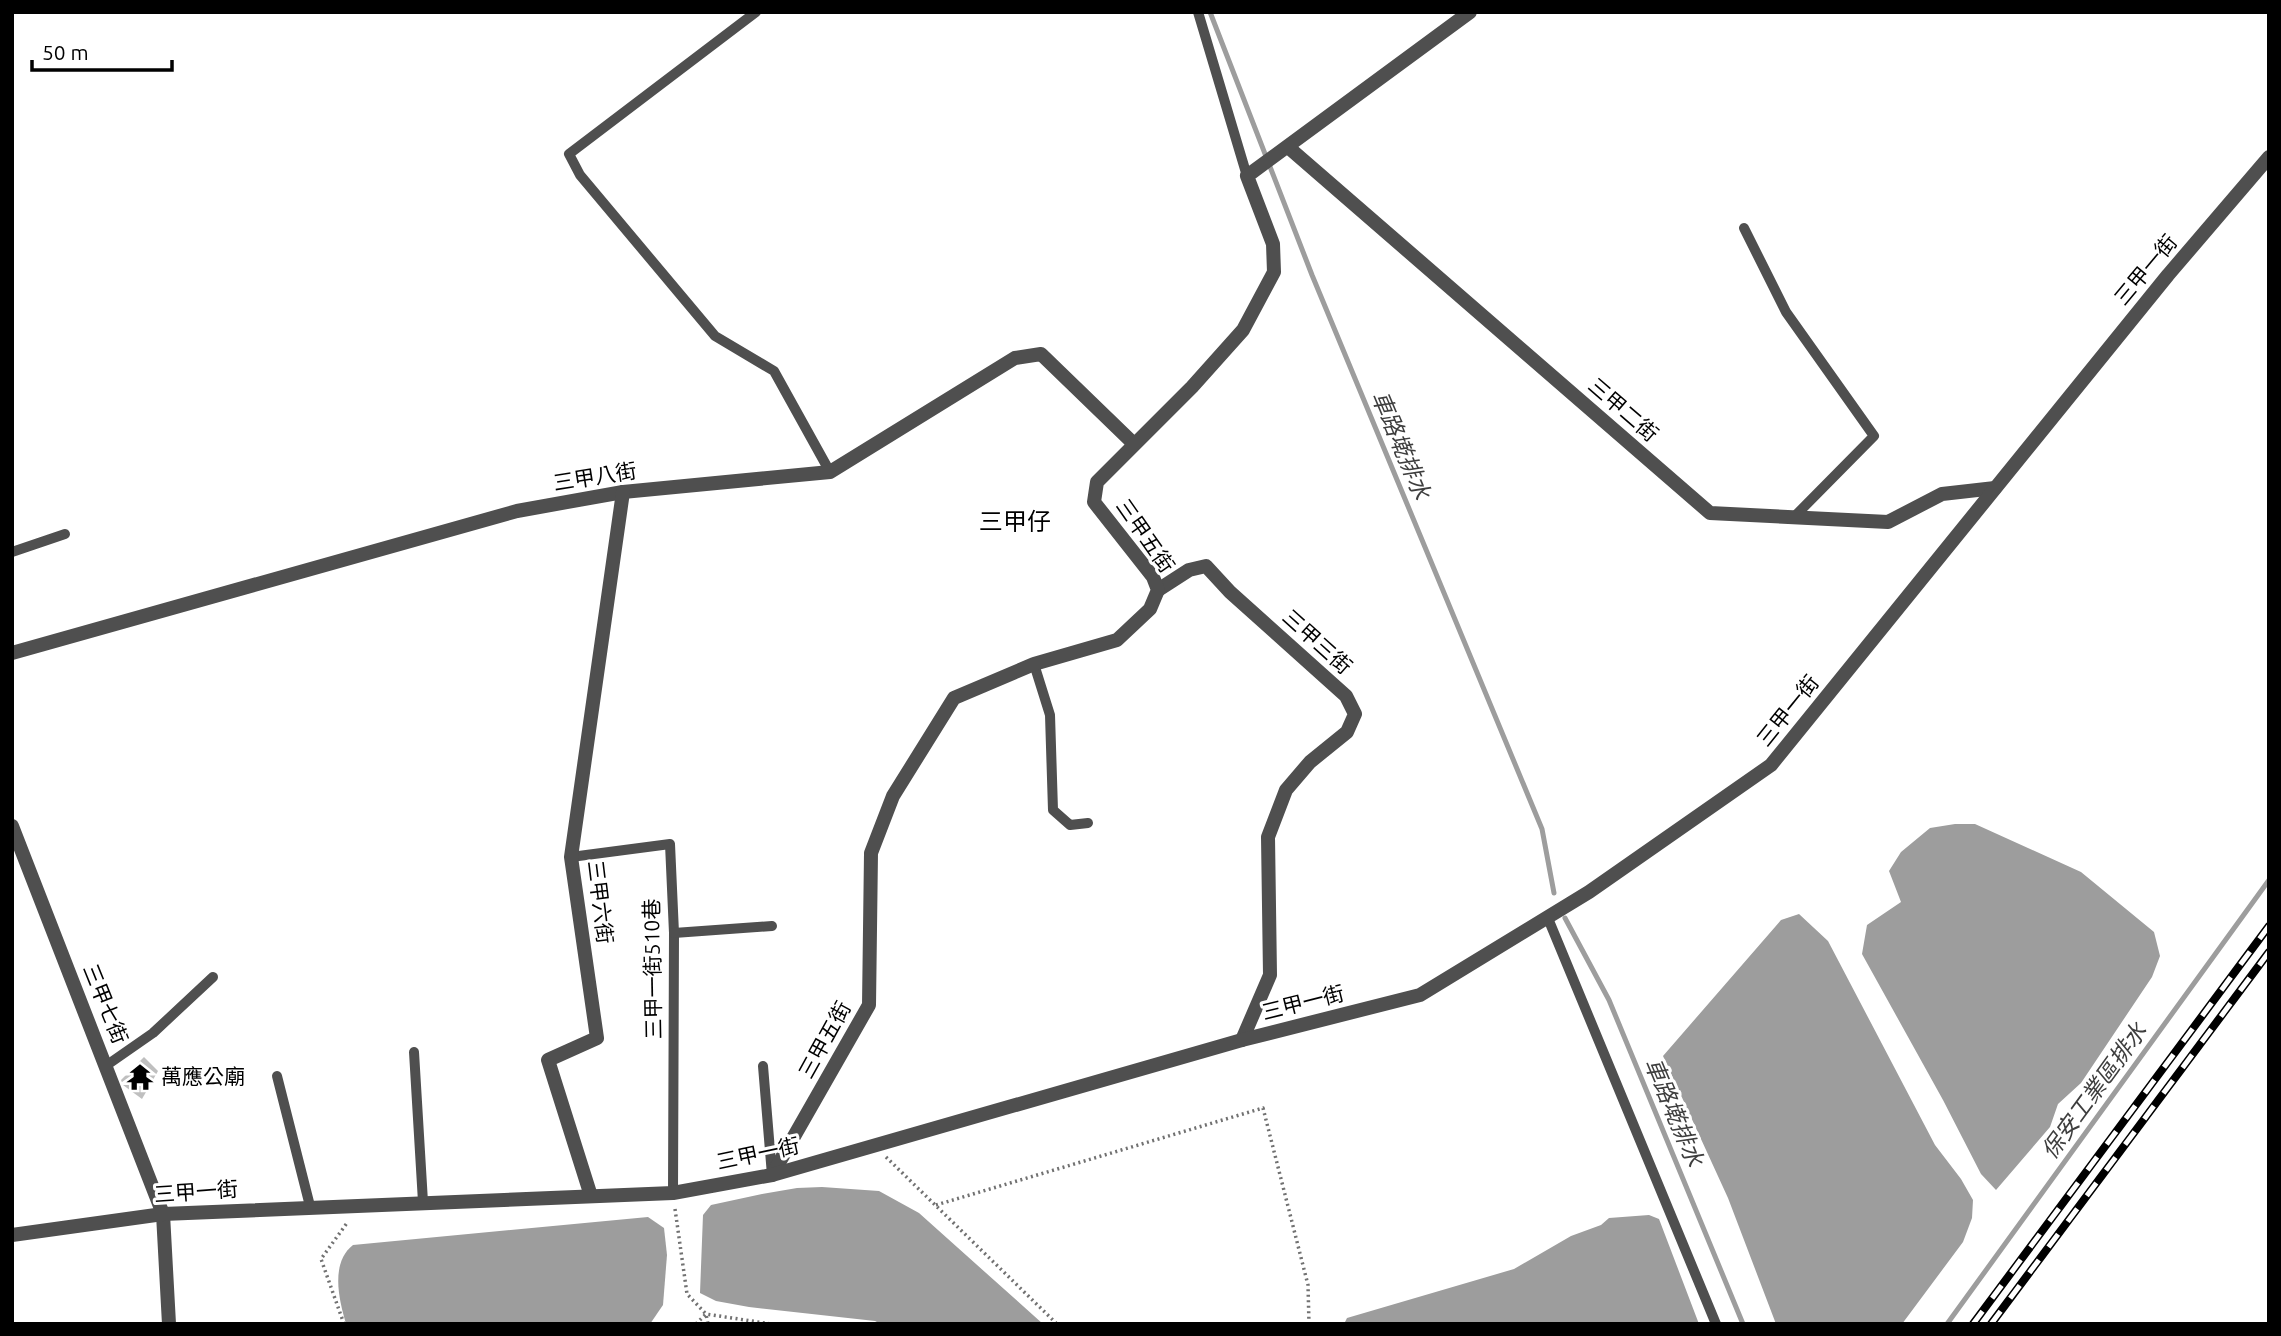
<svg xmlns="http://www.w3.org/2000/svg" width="2281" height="1336" viewBox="0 0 2281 1336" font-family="Ubuntu,'Noto Sans TC',sans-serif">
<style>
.water{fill:#9d9d9d}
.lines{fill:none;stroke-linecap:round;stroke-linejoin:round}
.stream{stroke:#9d9d9d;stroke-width:5}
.building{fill:#bfbfbf}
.path{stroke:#717171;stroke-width:3.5;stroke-dasharray:2 3.5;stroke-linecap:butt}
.lane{stroke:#4f4f4f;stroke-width:10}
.street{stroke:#4f4f4f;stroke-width:14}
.rail-casing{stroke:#000;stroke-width:8}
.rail{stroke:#fff;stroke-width:5;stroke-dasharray:16;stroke-linecap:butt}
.labels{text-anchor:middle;stroke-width:6;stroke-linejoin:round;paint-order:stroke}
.street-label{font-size:21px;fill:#000;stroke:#fff}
.poi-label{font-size:21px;fill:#000;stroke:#fff;text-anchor:start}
.water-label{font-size:23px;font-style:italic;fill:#3e3e3e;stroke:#fff}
.quarter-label{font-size:24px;fill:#000;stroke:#fff}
</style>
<rect width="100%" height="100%" fill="#fff"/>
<g class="water">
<path d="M1955,824H1975L2081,872L2154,932L2160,956L2152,977L2081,1083L2058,1104L2050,1127L1996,1190L1981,1174L1943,1100L1862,954L1867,925L1901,902L1889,871L1901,852L1930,828Z"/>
<path d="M1799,914L1828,941L1935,1145L1961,1179L1973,1200L1972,1218L1963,1242L1902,1324H1776L1728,1198L1663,1056L1781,920Z"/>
<path d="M822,1187L879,1191L919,1213L1043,1324H881L875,1321L749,1307L716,1301L700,1293L703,1215L711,1205L762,1194L797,1188Z"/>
<path d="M1649,1215L1659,1219L1699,1324H1344L1347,1318L1514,1269L1571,1236L1601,1225L1609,1218Z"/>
<path d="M648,1217L664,1228L667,1255L663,1305L650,1324H346C339,1300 330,1263 353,1245Z"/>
</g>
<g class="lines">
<g class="stream">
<path d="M1210,12L1312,275L1542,829L1554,893"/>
<path d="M1565,918L1609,1000L1743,1324"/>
<path d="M1947,1324L2269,880"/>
</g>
</g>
<path class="building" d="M144,1057L158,1071L142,1099L123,1085L121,1080Z"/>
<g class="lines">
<g class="path">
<path d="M886,1157L1057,1324"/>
<path d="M936,1205L1263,1108L1308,1285L1309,1324"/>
<path d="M675,1209L687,1294L706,1314L708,1324"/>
<path d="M344,1324L321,1259L347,1223"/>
<path d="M696,1324L706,1314L771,1324"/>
</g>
<g class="lane">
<path d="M756,12L569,154L580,175L715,336L774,371L830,472"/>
<path d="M1198,12L1247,176"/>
<path d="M1744,228L1786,312L1874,436L1794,517"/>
<path d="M12,552L65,534"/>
<path d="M1034,664L1050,715L1053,810L1070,825L1088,823"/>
<path d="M571,857L670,844L674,933L673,1193"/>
<path d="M1547,916L1716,1324"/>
<path d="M674,933L772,926"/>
<path d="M414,1052L423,1202"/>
<path d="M107,1065L153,1033L213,977"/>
<path d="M763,1066L772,1175"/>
<path d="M277,1076L310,1206"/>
</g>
<g class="street">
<path d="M1288,147L1710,513L1888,522L1942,494L1995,488"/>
<path d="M1158,590L1189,570L1206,566L1230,592L1346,696L1355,714L1347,732L1310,762L1286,790L1268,837L1270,975L1242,1040"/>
<path d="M12,653L517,511L623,492L830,472L1015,358L1041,354L1134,444"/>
<path d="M12,826L163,1214L169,1324"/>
<path d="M772,1175L869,1005L871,853L893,796L954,698L1034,664L1117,640L1150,609L1158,590L1153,577L1094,502L1097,482L1192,387L1243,330L1274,272L1273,244L1247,176L1470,12"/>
<path d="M591,1196L548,1060L597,1038L571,857L623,492"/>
<path d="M12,1235L163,1214L673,1193L772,1175L1242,1040L1420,995L1589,892L1771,765L2168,275L2269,157"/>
</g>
<defs>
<g id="rail">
<path d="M1973,1324L2269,926"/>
<path d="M1991,1324L2269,952"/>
</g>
</defs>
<use href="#rail" class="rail-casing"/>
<use href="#rail" class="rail"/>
</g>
<defs>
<symbol id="temple-bare" viewBox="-9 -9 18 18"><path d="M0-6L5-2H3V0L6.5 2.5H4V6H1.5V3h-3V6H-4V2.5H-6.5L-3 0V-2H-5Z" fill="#000" stroke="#fff" stroke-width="2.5" paint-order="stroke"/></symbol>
</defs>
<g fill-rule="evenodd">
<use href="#temple-bare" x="121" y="1058" width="38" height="38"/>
</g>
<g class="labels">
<g class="street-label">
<text transform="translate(2146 270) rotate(-50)" y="7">三甲一街</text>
<text transform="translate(1623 410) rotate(41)" y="7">三甲二街</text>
<text transform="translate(595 477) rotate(-9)" y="7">三甲八街</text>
<text transform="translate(1145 536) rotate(55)" y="7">三甲五街</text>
<text transform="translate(1317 642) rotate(42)" y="7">三甲三街</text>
<text transform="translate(1788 711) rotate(-51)" y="7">三甲一街</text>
<text transform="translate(600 902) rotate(83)" y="7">三甲六街</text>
<text transform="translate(653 969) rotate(-91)" y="7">三甲一街510巷</text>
<text transform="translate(1303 1003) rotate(-14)" y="7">三甲一街</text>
<text transform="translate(105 1004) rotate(68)" y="7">三甲七街</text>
<text transform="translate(825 1040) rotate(-61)" y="7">三甲五街</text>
<text transform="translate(758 1154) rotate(-12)" y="7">三甲一街</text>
<text transform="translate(196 1192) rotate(-4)" y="7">三甲一街</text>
</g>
<g class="poi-label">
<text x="161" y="1084">萬應公廟</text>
</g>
<g class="water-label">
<text transform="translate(1401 445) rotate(67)" y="8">車路墘排水</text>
<text transform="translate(2094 1091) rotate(-54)" y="8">保安工業區排水</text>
<text transform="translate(1674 1112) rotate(67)" y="8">車路墘排水</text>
</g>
<g class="quarter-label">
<text x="1015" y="530">三甲仔</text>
</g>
</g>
<rect width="2281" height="1336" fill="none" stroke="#000000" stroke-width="28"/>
<path d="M32 60v10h140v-10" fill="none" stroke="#000000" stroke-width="3.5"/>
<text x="42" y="60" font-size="21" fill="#000000" stroke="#ffffff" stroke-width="5" paint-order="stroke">50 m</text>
</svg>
